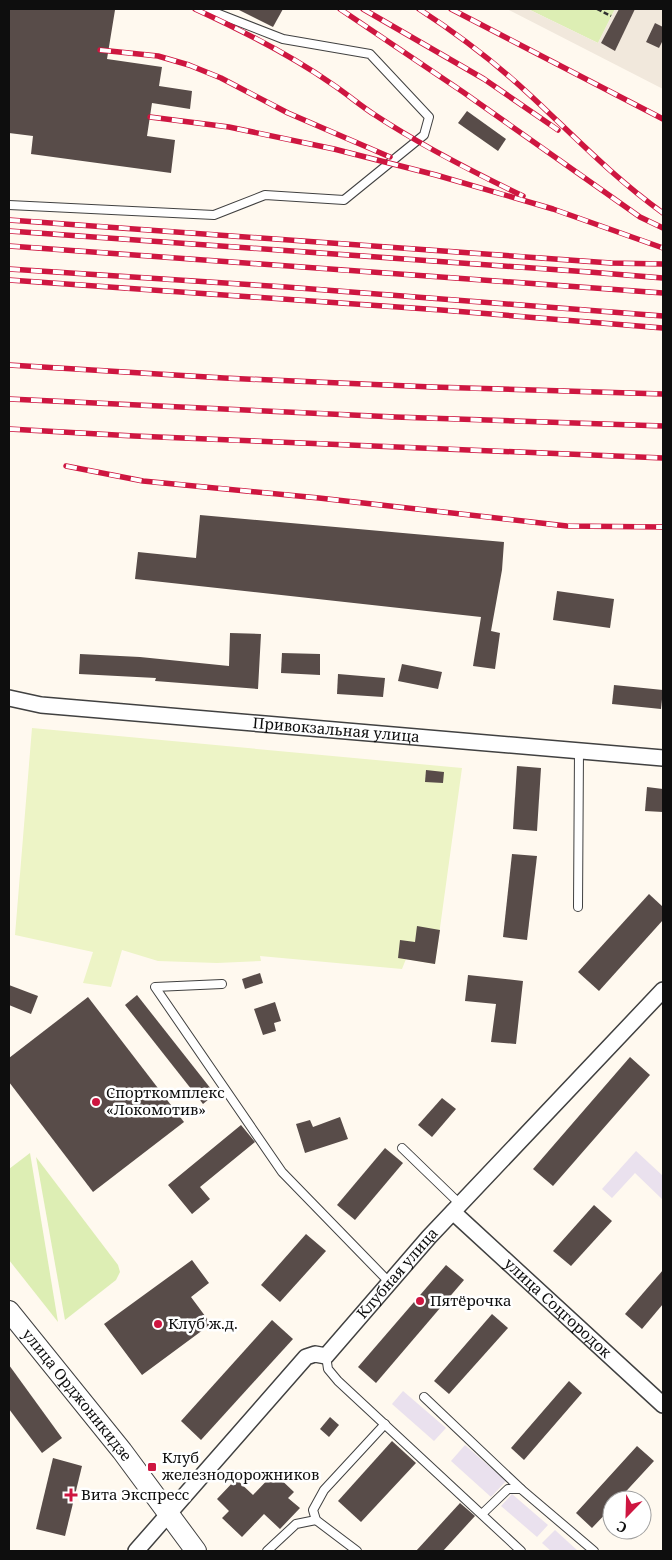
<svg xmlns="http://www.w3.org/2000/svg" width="672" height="1560" viewBox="0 0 672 1560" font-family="'Noto Serif',serif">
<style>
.industrial{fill:#eae1ee}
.green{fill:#ddeeb4}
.pitch{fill:#edf4c6}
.plaza{fill:#f1e8dc;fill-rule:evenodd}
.building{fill:#584c49}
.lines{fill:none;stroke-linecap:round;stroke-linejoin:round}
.service-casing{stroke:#414141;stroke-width:10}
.minor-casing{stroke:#414141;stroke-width:18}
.tertiary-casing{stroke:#414141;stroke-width:22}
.path{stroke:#303030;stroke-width:2.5;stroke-dasharray:5 2.5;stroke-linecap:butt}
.service{stroke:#fff;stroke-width:8}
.minor{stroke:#fff;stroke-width:15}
.tertiary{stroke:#fff;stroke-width:20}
.rail-casing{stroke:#ce1640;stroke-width:5.5}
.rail{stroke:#fff;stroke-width:4;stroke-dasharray:11;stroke-linecap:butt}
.poi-dot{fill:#ce1640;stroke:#fff;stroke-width:2}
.labels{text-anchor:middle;stroke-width:5;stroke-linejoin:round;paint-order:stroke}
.street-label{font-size:15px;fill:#0e0e0e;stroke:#fff}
.poi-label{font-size:15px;fill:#0e0e0e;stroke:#fff;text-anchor:start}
</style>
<rect width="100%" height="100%" fill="#fff9ef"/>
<g class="industrial">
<path d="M636,1151L663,1176V1200L635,1173L612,1198L602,1189Z"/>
<path d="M403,1391L446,1428L434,1441L392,1404Z"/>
<path d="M465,1445L506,1481L491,1497L451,1461Z"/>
<path d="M512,1494L548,1525L537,1537L501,1506Z"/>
<path d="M555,1530L578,1551H551L542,1543Z"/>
</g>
<g class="green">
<path d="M528,9H615L598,43Z"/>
<path d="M30,1153L58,1322L9,1260V1169Z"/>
<path d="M36,1157L118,1265L120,1272L116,1280L65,1320Z"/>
</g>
<path class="pitch" d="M32,728L462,768L435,964L406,959L402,969L260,956L261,961L217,963L158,961L122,950L111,987L83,983L93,952L15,935Z"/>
<path class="plaza" d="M507,9H528L598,43L615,9H619L617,14L629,20L635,9H663V27L655,23L646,41L659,48L663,40V89ZM609,27L623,34L615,50L601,43Z"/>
<g class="building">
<path d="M9,9L115,10L107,59L162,67L159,86L192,91L190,109L152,103L147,136L175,140L171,173L31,154L33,136L9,133Z"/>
<path d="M237,9H283L273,27Z"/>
<path d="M619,9H635L615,51L601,43Z"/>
<path d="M655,23L663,27V40L659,48L646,42Z"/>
<path d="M467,111L506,139L498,151L458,123Z"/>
<path d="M200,515L504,542L502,570L491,631L500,633L495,669L473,666L481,617L135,579L138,552L196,558Z"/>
<path d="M557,591L614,599L610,628L553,620Z"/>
<path d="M230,633L261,634L258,689L155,681L156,678L79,674L80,654L140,657L229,666Z"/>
<path d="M282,653L320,654V675L281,673Z"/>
<path d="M402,664L442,672L438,689L398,681Z"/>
<path d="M338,674L385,678L383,697L337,694Z"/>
<path d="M614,685L663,690L661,709L612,704Z"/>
<path d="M517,766L541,768L537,831L513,829Z"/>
<path d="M426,770L444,772L443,783L425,782Z"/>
<path d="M647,787L663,789V812L645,811Z"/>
<path d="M512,854L537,856L527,940L503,937Z"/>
<path d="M649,894L663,907V920L599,991L578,972Z"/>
<path d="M417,926L440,930L435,964L398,958L400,940L415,942Z"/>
<path d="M260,973L263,983L245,989L242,979Z"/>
<path d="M468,975L523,981L516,1044L491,1042L496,1004L465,1001Z"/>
<path d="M9,985L38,996L31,1014L9,1005Z"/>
<path d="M137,995L215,1094L203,1104L125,1005Z"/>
<path d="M88,997L184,1122L93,1192L9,1082V1058Z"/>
<path d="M275,1002L281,1021L274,1023L276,1031L263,1035L254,1009Z"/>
<path d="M630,1057L650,1075L553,1186L533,1169Z"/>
<path d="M442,1098L456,1109L432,1137L418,1125Z"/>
<path d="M340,1117L348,1139L305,1153L296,1124L310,1120L313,1127Z"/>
<path d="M241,1125L255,1142L200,1187L210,1199L192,1214L168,1185Z"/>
<path d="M385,1148L403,1163L355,1220L337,1205Z"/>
<path d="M594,1205L612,1221L571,1266L553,1251Z"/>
<path d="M306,1234L326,1251L280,1302L261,1285Z"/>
<path d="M192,1260L209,1283L191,1297L211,1324L142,1375L104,1324Z"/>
<path d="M446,1265L464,1280L376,1383L358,1367Z"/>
<path d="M663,1270V1304L642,1329L625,1314Z"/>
<path d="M492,1314L508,1328L449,1394L434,1381Z"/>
<path d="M272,1320L293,1339L201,1440L181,1421Z"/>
<path d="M9,1365L62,1438L42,1453L9,1409Z"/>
<path d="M569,1381L582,1393L524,1460L511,1448Z"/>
<path d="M330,1417L339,1425L329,1437L320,1429Z"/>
<path d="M392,1441L416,1463L361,1522L338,1501Z"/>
<path d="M637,1446L654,1461L618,1500H612V1507L592,1528L576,1513Z"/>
<path d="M53,1458L82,1466L65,1536L36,1529Z"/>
<path d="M274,1473L294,1492L288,1498L300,1508L280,1529L264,1514L242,1537L222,1518L229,1511L217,1499L236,1479L253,1495Z"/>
<path d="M460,1503L475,1516L443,1551H416Z"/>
</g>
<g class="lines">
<defs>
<g id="service">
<path d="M9,205L214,215L265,195L344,200L424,135L429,117L370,54L283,39L206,9"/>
<path d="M578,907L579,751"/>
<path d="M222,984L155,987L282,1172L390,1283"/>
<path d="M402,1148L461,1205"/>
<path d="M326,1356L328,1369L338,1381L521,1551"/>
<path d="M424,1397L521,1489"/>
<path d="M482,1514L508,1489H521L594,1551"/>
<path d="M267,1551L296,1524L316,1520"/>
<path d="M357,1551L316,1520L313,1510L324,1490L385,1424"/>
</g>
<g id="minor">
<path id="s1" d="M9,698L41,705L663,758"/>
<path id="s2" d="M453,1212L663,1405"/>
<path id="s3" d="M136,1551L306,1357L315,1354L326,1356L429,1237L663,990"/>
</g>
<g id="tertiary">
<path id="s4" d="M9,1311L122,1451L196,1551"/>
</g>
</defs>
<use href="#service" class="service-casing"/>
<use href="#minor" class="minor-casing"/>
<use href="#tertiary" class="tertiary-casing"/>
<path class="path" d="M597,9L611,16"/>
<use href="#service" class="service"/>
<use href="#minor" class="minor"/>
<use href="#tertiary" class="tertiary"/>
<defs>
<g id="rail">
<path d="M195,9C243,31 289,54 332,84C347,94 361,106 375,115C422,146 473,172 523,196"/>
<path d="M340,9L463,92L640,217L663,228"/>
<path d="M363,9L484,79L558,130"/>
<path d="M419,9C459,35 497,64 531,96C575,137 614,178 663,213"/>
<path d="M451,9L663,119"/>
<path d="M100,50L158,56L189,65L221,78L288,113L390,157"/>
<path d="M150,117L229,127L334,149L436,175L553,209L663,248"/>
<path d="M9,220L611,263L663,264"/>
<path d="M9,231L589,272L663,278"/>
<path d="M9,246L663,293"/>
<path d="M9,269L286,287L663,316"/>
<path d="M9,280L441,310L663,328"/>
<path d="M9,365L224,378L432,387L663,394"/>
<path d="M9,399L395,417L663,426"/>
<path d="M9,429L134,436L663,458"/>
<path d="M66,466L143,481L319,498L567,526L663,527"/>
</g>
</defs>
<use href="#rail" class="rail-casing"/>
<use href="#rail" class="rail"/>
</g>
<g class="poi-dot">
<circle cx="96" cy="1102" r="5"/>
<circle cx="420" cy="1301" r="5"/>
<circle cx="158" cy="1324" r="5"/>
<rect x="147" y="1462" width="10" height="10" rx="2.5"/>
<path d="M68.5 1487.5h5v5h5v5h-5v5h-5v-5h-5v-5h5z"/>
</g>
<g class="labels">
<g class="street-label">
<text dy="5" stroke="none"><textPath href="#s1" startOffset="329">Привокзальная улица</textPath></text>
<text dy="5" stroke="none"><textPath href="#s3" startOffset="388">Клубная улица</textPath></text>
<text dy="5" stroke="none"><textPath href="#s2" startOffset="142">улица Соцгородок</textPath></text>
<text dy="5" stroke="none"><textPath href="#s4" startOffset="108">улица Орджоникидзе</textPath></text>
</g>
<g class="poi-label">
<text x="106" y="1098">Спорткомплекс<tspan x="106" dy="17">«Локомотив»</tspan></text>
<text x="430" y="1306">Пятёрочка</text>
<text x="168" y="1329">Клуб ж.д.</text>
<text x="162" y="1463">Клуб<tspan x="162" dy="17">железнодорожников</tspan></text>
<text x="81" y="1500">Вита Экспресс</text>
</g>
</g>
<rect width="672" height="1560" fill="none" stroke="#0e0e0e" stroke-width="20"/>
<g transform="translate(627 1515) rotate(203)"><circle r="24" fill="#ffffff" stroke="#9f9f9f"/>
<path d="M0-4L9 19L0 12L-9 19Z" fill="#ce1640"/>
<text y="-8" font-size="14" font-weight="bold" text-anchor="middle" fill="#0e0e0e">С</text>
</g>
</svg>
